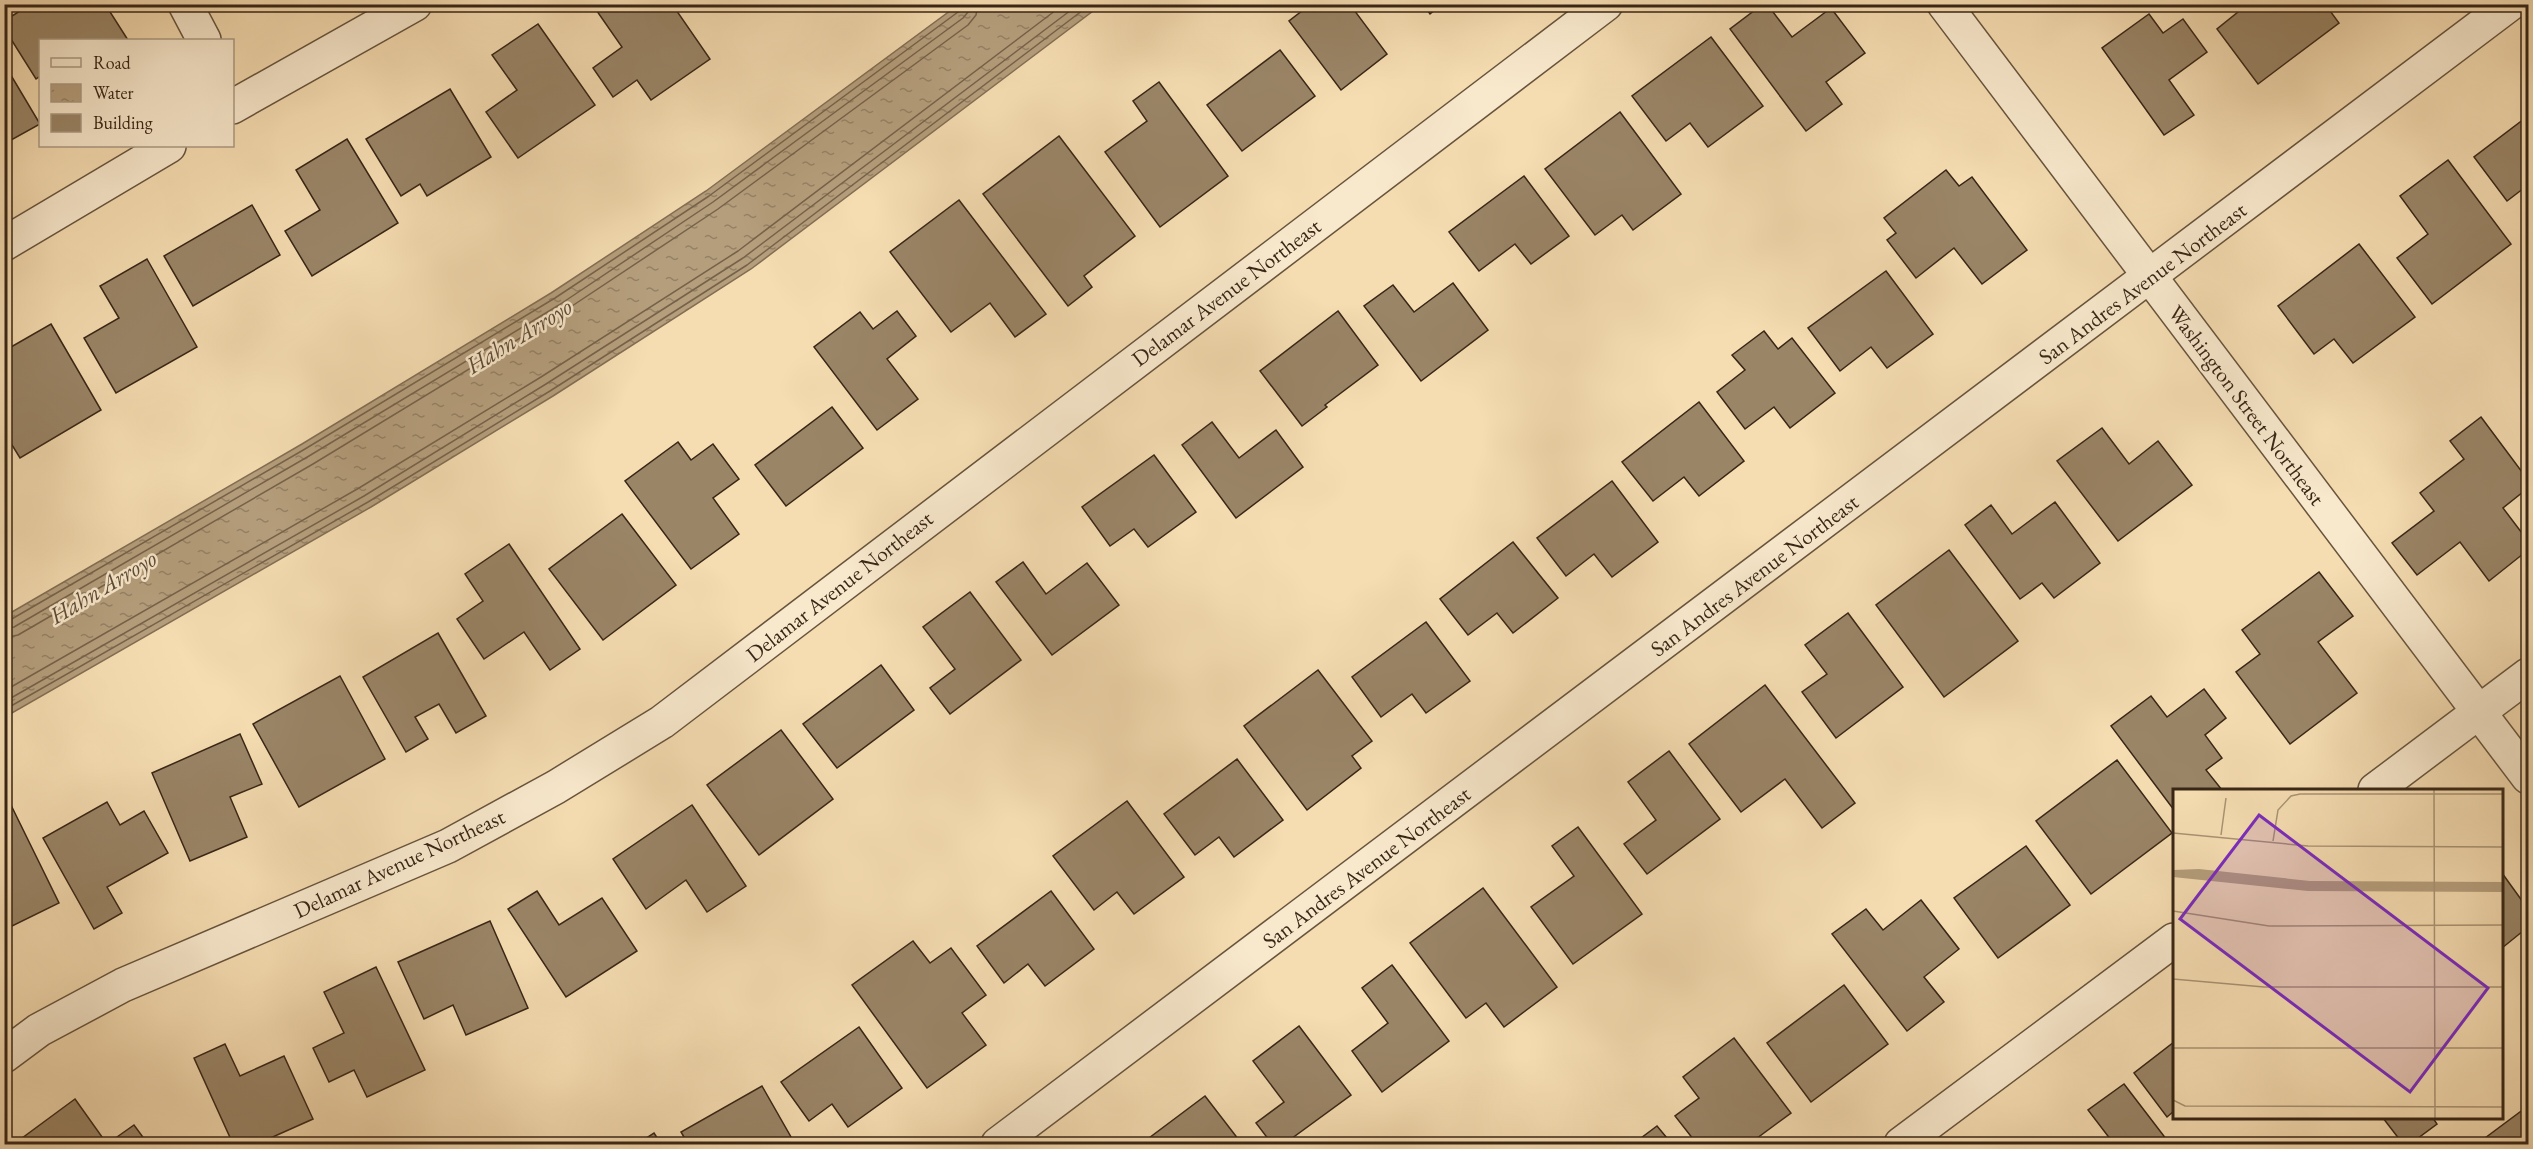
<svg xmlns="http://www.w3.org/2000/svg" width="2533" height="1149" viewBox="0 0 2533 1149" font-family="'EB Garamond',serif">
<style>
.water{fill:url(#water-ripples);stroke:#836e53;stroke-width:1.5}
.lines{fill:none;stroke-linecap:round;stroke-linejoin:round}
.shore{stroke:#766249;stroke-width:1.5}
.building{fill:#9a8567;stroke:#382616;stroke-width:1.5}
.minor-casing{stroke:#67543d;stroke-width:36}
.minor{stroke:#f8e8cc;stroke-width:33}
.labels{text-anchor:middle;stroke-width:5;stroke-linejoin:round;paint-order:stroke}
.street-label{font-size:22px;fill:#382616;stroke:#f8e8cc}
.water-label{font-size:24px;font-style:italic;fill:#5e4a35;stroke:#f8e8cc}
.inset-road{fill:none;stroke:#a99373;stroke-width:1.5}
.view{fill:#7b2cbf;fill-opacity:0.15;stroke:#7b2cbf;stroke-width:3}
.inset-edge{fill:none;stroke:#382616;stroke-width:3}
</style>
<defs>
<pattern id="water-ripples" width="26" height="14" patternUnits="userSpaceOnUse" patternTransform="scale(1.5)"><rect width="26" height="14" fill="#b59e7c"/><path d="M2 4q2-2 4 0t4 0M15 11q2-2 4 0t4 0" fill="none" stroke="#948165"/></pattern>
</defs>
<rect width="100%" height="100%" fill="#f5dcb1"/>
<filter id="stains"><feTurbulence type="fractalNoise" baseFrequency=".00333" numOctaves="4"/><feColorMatrix values="0 0 0 0 .2 0 0 0 0 .09 0 0 0 0 .02 0 0 0 .5 -.17"/></filter>
<radialGradient id="worn" r=".72"><stop offset=".6" stop-color="#630" stop-opacity="0"/><stop offset="1" stop-color="#630" stop-opacity=".3"/></radialGradient>
<path class="water" d="M958,5H1101L751,269L553,396L371,507L5,717V616L302,444L551,293L706,191Z"/>
<g class="lines">
<g class="shore">
<path d="M4,621L10,620L305,449L555,298L709,196L958,12L961,4"/>
<path d="M4,629L14,627L309,456L559,305L713,202L963,18L968,12L969,4"/>
<path d="M4,638L18,635L313,464L563,312L718,209L968,25L976,15L978,4"/>
<path d="M4,691L359,488L541,377L738,251L1064,4"/>
<path d="M4,702L364,496L546,384L743,258L1079,4"/>
<path d="M4,710L368,502L550,391L747,265L1091,4"/>
</g>
</g>
<g class="building">
<path d="M31,4H105L128,40H40V76L36,79L4,28V21Z"/>
<path d="M592,4H672L710,59L651,100L637,80L613,97L593,68L622,47Z"/>
<path d="M1311,4H1362L1354,10L1387,54L1341,90L1289,21Z"/>
<path d="M1423,4H1442L1430,14Z"/>
<path d="M1763,4H1767L1792,37L1831,8L1865,53L1826,82L1842,104L1806,131L1730,29Z"/>
<path d="M2248,4H2325L2339,23L2258,84L2217,29Z"/>
<path d="M2149,14L2163,33L2183,19L2207,52L2169,80L2194,115L2164,135L2102,48Z"/>
<path d="M538,24L595,105L518,158L486,112L517,90L492,55Z"/>
<path d="M1711,37L1763,106L1708,147L1690,123L1666,141L1632,96Z"/>
<path d="M1280,50L1315,96L1242,151L1207,105Z"/>
<path d="M12,77L40,124L4,144V82Z"/>
<path d="M1159,82L1228,176L1160,227L1105,152L1147,121L1133,101Z"/>
<path d="M450,89L491,157L427,196L420,184L401,196L366,139Z"/>
<path d="M1620,112L1681,194L1633,230L1622,215L1595,235L1545,169Z"/>
<path d="M2528,116V185L2507,201L2474,157Z"/>
<path d="M1059,136L1135,236L1084,276L1092,287L1068,306L983,194Z"/>
<path d="M347,139L398,223L312,276L285,231L320,210L296,170Z"/>
<path d="M2448,160L2511,244L2432,304L2397,258L2428,234L2400,196Z"/>
<path d="M1946,170L1959,186L1972,177L2027,250L1982,284L1954,248L1916,278L1887,240L1896,233L1884,218Z"/>
<path d="M1524,176L1569,236L1531,264L1515,244L1479,271L1449,232Z"/>
<path d="M959,200L1046,314L1015,337L990,303L951,332L890,252Z"/>
<path d="M252,205L280,255L193,306L164,256Z"/>
<path d="M2359,244L2415,317L2353,363L2334,339L2314,354L2278,306Z"/>
<path d="M147,259L197,347L116,393L84,338L119,318L100,286Z"/>
<path d="M1886,271L1933,334L1887,368L1871,347L1840,371L1808,328Z"/>
<path d="M1453,283L1488,330L1421,381L1364,306L1393,285L1414,312Z"/>
<path d="M897,311L916,336L887,359L918,399L877,430L814,347L860,312L873,329Z"/>
<path d="M1338,311L1378,365L1325,405L1327,407L1302,426L1260,371Z"/>
<path d="M51,324L101,410L20,458L4,432V351Z"/>
<path d="M1764,331L1778,349L1792,338L1835,393L1790,428L1774,407L1745,429L1717,392L1745,370L1732,355Z"/>
<path d="M1699,402L1744,461L1699,496L1684,477L1653,501L1622,462Z"/>
<path d="M832,407L863,448L786,506L755,465Z"/>
<path d="M2481,417L2528,480V488L2503,508L2528,541V550L2489,581L2460,542L2417,575L2392,543L2434,511L2420,493L2464,459L2450,441Z"/>
<path d="M1212,422L1239,458L1276,430L1303,467L1236,518L1182,445Z"/>
<path d="M2102,428L2129,464L2158,441L2192,485L2118,541L2057,461Z"/>
<path d="M678,442L691,460L713,444L739,479L713,498L739,534L691,569L625,481Z"/>
<path d="M1154,455L1196,512L1148,547L1134,529L1110,546L1082,507Z"/>
<path d="M1612,481L1658,542L1612,577L1594,554L1566,576L1537,538Z"/>
<path d="M2055,502L2100,563L2054,598L2042,583L2020,599L1965,525L1991,505L2012,534Z"/>
<path d="M622,514L676,585L603,640L549,569Z"/>
<path d="M1513,542L1558,598L1513,633L1497,613L1468,635L1440,599Z"/>
<path d="M509,544L580,649L550,670L524,632L484,659L457,619L483,601L465,574Z"/>
<path d="M1949,550L2018,641L1944,697L1876,605Z"/>
<path d="M1023,562L1046,594L1087,563L1119,605L1052,655L996,582Z"/>
<path d="M2319,572L2353,616L2318,642L2357,693L2290,744L2236,672L2260,654L2242,630Z"/>
<path d="M970,592L1021,660L950,714L930,688L955,669L923,627Z"/>
<path d="M1848,613L1903,687L1836,738L1802,692L1827,674L1805,645Z"/>
<path d="M1426,622L1470,681L1426,713L1412,694L1381,717L1352,677Z"/>
<path d="M438,633L486,716L456,733L439,704L415,717L428,739L406,752L363,677Z"/>
<path d="M881,665L914,710L837,768L803,724Z"/>
<path d="M1318,670L1372,741L1352,756L1361,768L1307,810L1244,726Z"/>
<path d="M340,676L385,759L299,807L253,724Z"/>
<path d="M1765,685L1855,803L1822,828L1785,779L1741,812L1689,744Z"/>
<path d="M2204,689L2226,718L2205,735L2222,758L2206,770L2222,790H2174V810L2111,726L2151,696L2167,717Z"/>
<path d="M781,730L833,799L759,855L707,785Z"/>
<path d="M240,734L262,784L230,797L247,837L190,861L152,773Z"/>
<path d="M1669,751L1720,819L1647,874L1624,844L1656,820L1628,782Z"/>
<path d="M1237,759L1283,820L1234,857L1219,837L1195,855L1164,814Z"/>
<path d="M2117,760L2172,833L2091,894L2036,821Z"/>
<path d="M8,799L59,903L10,927L4,916V801Z"/>
<path d="M1127,801L1184,877L1134,914L1117,892L1094,910L1053,856Z"/>
<path d="M107,802L120,825L144,811L168,853L107,887L122,913L94,929L43,838Z"/>
<path d="M692,805L746,886L707,912L686,880L646,909L613,859Z"/>
<path d="M1578,827L1642,914L1573,964L1531,907L1574,876L1552,846Z"/>
<path d="M2026,846L2070,905L1998,958L1954,898Z"/>
<path d="M2502,873L2528,909V927L2502,948Z"/>
<path d="M1483,888L1557,987L1504,1027L1486,1003L1466,1018L1410,943Z"/>
<path d="M537,891L559,925L602,898L637,951L566,997L508,909Z"/>
<path d="M1051,891L1094,949L1045,986L1028,964L1004,983L977,946Z"/>
<path d="M1921,900L1959,949L1924,977L1944,1002L1907,1031L1832,934L1866,909L1883,930Z"/>
<path d="M490,921L528,1008L466,1035L453,1005L424,1019L398,962Z"/>
<path d="M913,941L930,963L951,948L986,995L962,1013L986,1045L927,1088L852,985Z"/>
<path d="M1392,965L1449,1041L1382,1092L1352,1051L1388,1023L1362,988Z"/>
<path d="M376,967L425,1070L367,1097L354,1070L329,1082L313,1048L344,1033L324,992Z"/>
<path d="M1844,985L1888,1044L1811,1102L1767,1043Z"/>
<path d="M1299,1026L1351,1095L1284,1144H1272L1256,1123L1284,1102L1253,1061Z"/>
<path d="M859,1027L902,1088L848,1127L832,1104L809,1121L781,1082Z"/>
<path d="M1734,1038L1791,1113L1749,1144H1697L1675,1116L1699,1098L1683,1077Z"/>
<path d="M2174,1042V1111L2167,1117L2134,1073Z"/>
<path d="M225,1044L240,1076L284,1056L313,1119L257,1144H233L194,1058Z"/>
<path d="M2124,1084L2170,1144H2114L2088,1110Z"/>
<path d="M762,1086L795,1144H688L681,1132Z"/>
<path d="M1205,1096L1242,1144H1141Z"/>
<path d="M75,1099L107,1144L134,1125L148,1144H14Z"/>
<path d="M2528,1106V1144H2477Z"/>
<path d="M2383,1118H2433L2437,1124L2410,1144H2403Z"/>
<path d="M1657,1126L1672,1144H1633Z"/>
<path d="M654,1133L661,1144H637Z"/>
</g>
<g class="lines">
<defs>
<g id="minor">
<path d="M185,4L204,40"/>
<path d="M1944,4L2528,777"/>
<path d="M232,107L415,4"/>
<path d="M4,244L169,146"/>
<path d="M2375,790L2528,675"/>
<path d="M4,1056L39,1030L123,985L448,846L556,787L662,722L1606,4"/>
<path d="M998,1144L2510,4"/>
<path d="M1901,1144L2174,940"/>
</g>
</defs>
<use href="#minor" class="minor-casing"/>
<use href="#minor" class="minor"/>
</g>
<g class="labels">
<g class="street-label">
<text transform="translate(2142 283) rotate(-37)" y="8">San Andres Avenue Northeast</text>
<text transform="translate(1226 292) rotate(-37)" y="8">Delamar Avenue Northeast</text>
<text transform="translate(2247 405) rotate(53)" y="8">Washington Street Northeast</text>
<text transform="translate(1754 575) rotate(-37)" y="8">San Andres Avenue Northeast</text>
<text transform="translate(839 586) rotate(-38)" y="8">Delamar Avenue Northeast</text>
<text transform="translate(399 863) rotate(-25)" y="8">Delamar Avenue Northeast</text>
<text transform="translate(1366 867) rotate(-37)" y="8">San Andres Avenue Northeast</text>
</g>
<g class="water-label">
<text transform="translate(519 336) rotate(-32)" y="8">Hahn Arroyo</text>
<text transform="translate(103 587) rotate(-31)" y="8">Hahn Arroyo</text>
</g>
</g>
<g transform="translate(2173 789)">
<rect width="330" height="330" fill="#f5dcb1"/>
<path d="M26,80L137,92L330,93V103L135,102L0,88V81Z" fill="#b59e7c"/>
<path class="inset-road" d="M261,1L262,329M0,44L135,57L330,58M48,46L53,9M100,52L105,21L118,7L127,5H330M0,122L96,137L330,136M0,190L91,198H330M0,259H330M0,311L12,317L330,318"/>
<path class="view" d="M86,26L315,199L237,303L7,130Z"/>
<rect width="330" height="330" class="inset-edge"/>
</g>
<rect width="2533" height="1149" fill="none" stroke="#f5dcb1" stroke-width="24"/>
<rect x="6" y="6" width="2521" height="1137" fill="none" stroke="#382616" stroke-width="3"/>
<rect x="12" y="12" width="2509" height="1125" fill="none" stroke="#382616" stroke-width="1.5"/>
<rect x="39" y="39" width="195" height="108" fill="#f8e8cc" stroke="#ab9a83" stroke-width="1.5"/>
<rect x="51" y="58" width="30" height="9" fill="#f8e8cc" stroke="#ab9a83" stroke-width="1.5"/>
<text x="93" y="69" font-size="18" fill="#382616">Road</text>
<rect x="51" y="84" width="30" height="18" fill="url(#water-ripples)" stroke="#ab9a83" stroke-width="1.5"/>
<text x="93" y="99" font-size="18" fill="#382616">Water</text>
<rect x="51" y="114" width="30" height="18" fill="#9a8567" stroke="#ab9a83" stroke-width="1.5"/>
<text x="93" y="129" font-size="18" fill="#382616">Building</text>
<rect width="100%" height="100%" filter="url(#stains)"/>
<rect width="100%" height="100%" fill="url(#worn)"/>
</svg>
